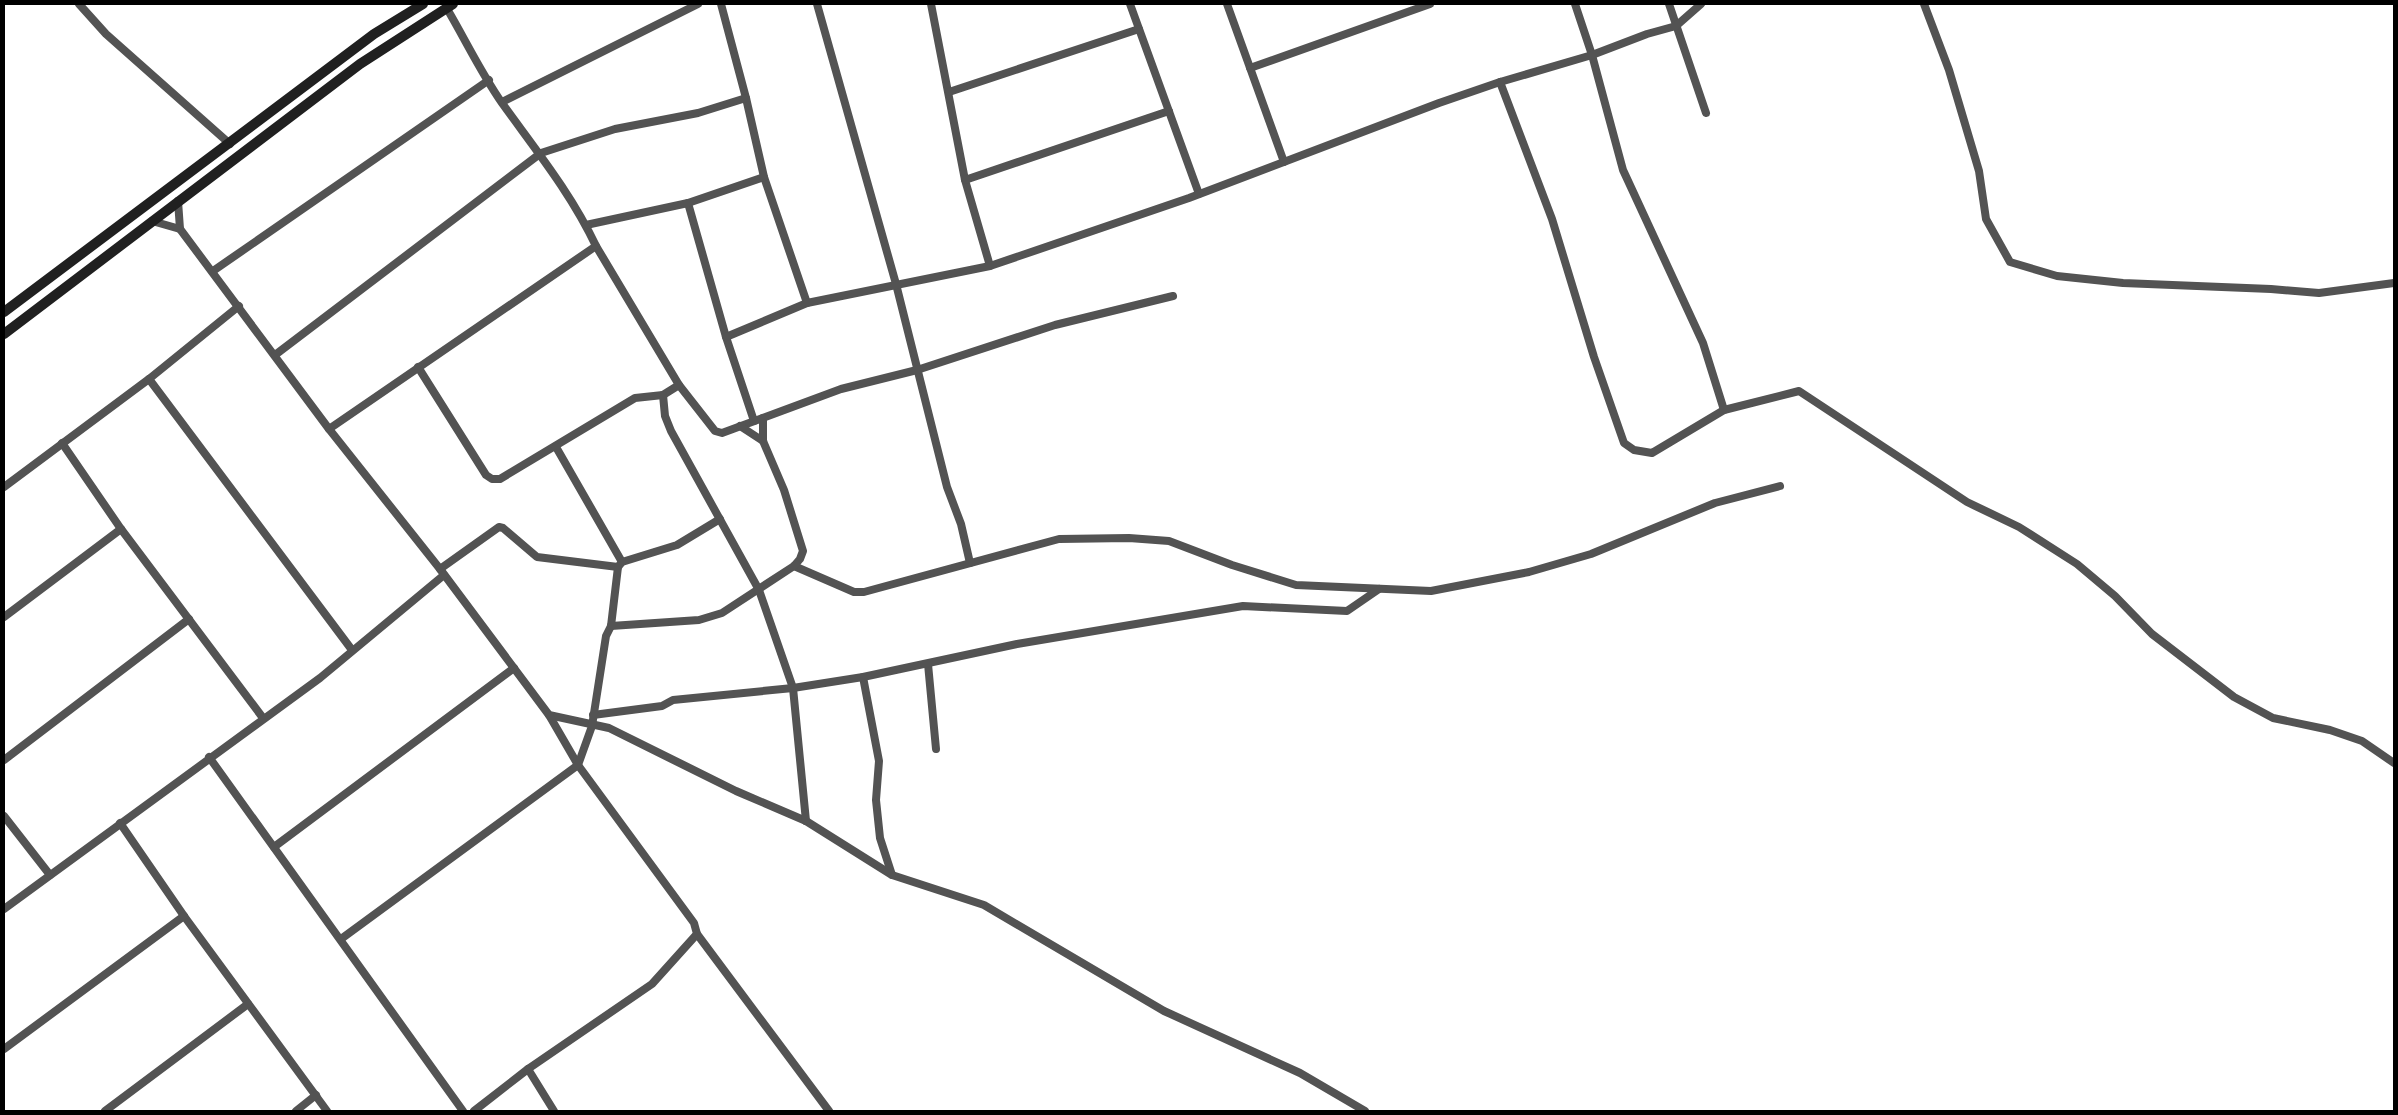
<svg xmlns="http://www.w3.org/2000/svg" width="2398" height="1115" viewBox="0 0 2398 1115" font-family="'DM Sans',sans-serif">
<style>
.lines{fill:none;stroke-linecap:round;stroke-linejoin:round}
.street{stroke:#535353;stroke-width:8}
.secondary{stroke:#202020;stroke-width:10}
</style>
<rect width="100%" height="100%" fill="#fff"/>
<g class="lines">
<g class="street">
<path d="M79,4L106,34L230,144"/>
<path d="M721,4L746,98L764,177L807,303"/>
<path d="M817,4L896,284L947,487L961,524L970,563"/>
<path d="M931,4L965,180L990,266"/>
<path d="M1130,4L1199,194"/>
<path d="M1227,4L1284,162"/>
<path d="M1575,4L1592,55L1623,170L1703,343L1724,410"/>
<path d="M1669,4L1706,113"/>
<path d="M1924,4L1949,70L1979,171L1986,219L2010,262L2057,276L2123,283L2271,289L2319,293L2394,283"/>
<path d="M446,7C465,39 481,73 502,103C535,149 571,193 596,246L679,385L715,431L722,433L841,389L917,370L1055,325L1173,296"/>
<path d="M1250,68L1430,4"/>
<path d="M1500,82L1552,219L1594,357L1624,443L1634,450L1652,453L1724,410L1799,391L1967,502L2019,527L2077,564L2115,596L2152,634L2234,697L2273,718L2330,730L2362,741L2394,763"/>
<path d="M949,92L1139,29"/>
<path d="M502,102L698,4"/>
<path d="M965,180L1169,111"/>
<path d="M178,201L180,229L329,429L440,569L549,715L609,728L736,791L806,821L892,875L984,905L1164,1011L1300,1073L1365,1111"/>
<path d="M688,203L726,337L754,421"/>
<path d="M152,221L180,229"/>
<path d="M586,225L688,203L764,177"/>
<path d="M213,271L489,80"/>
<path d="M726,337L807,303L990,266L1189,198L1439,103L1500,82L1592,55L1647,34L1676,26L1701,4"/>
<path d="M275,355L541,153L615,129L698,113L746,98"/>
<path d="M418,367L486,475L492,479H500L635,398L663,395L679,385"/>
<path d="M149,379L352,650"/>
<path d="M663,395L665,416L671,431L759,590L793,688L806,821"/>
<path d="M740,426L763,441"/>
<path d="M329,429L596,246"/>
<path d="M62,443L121,529L263,718"/>
<path d="M556,447L622,562"/>
<path d="M4,487L149,379L239,306"/>
<path d="M794,566L854,592H864L1059,539L1129,538L1169,541L1232,565L1296,585L1431,591L1529,572L1591,554L1715,503L1780,486"/>
<path d="M440,569L499,527L503,528L537,557L618,567"/>
<path d="M4,617L121,529"/>
<path d="M611,626L699,620L722,613L794,566L800,559L803,551L784,490L763,441V418"/>
<path d="M928,664L936,749"/>
<path d="M863,677L879,761L876,800L880,838L892,875"/>
<path d="M549,715L578,765L694,923L697,934L652,984L528,1069L554,1111"/>
<path d="M593,715L662,706L673,700L793,688L863,677L1017,644L1243,606L1347,611L1379,589"/>
<path d="M209,757L463,1111"/>
<path d="M4,760L189,619"/>
<path d="M4,816L50,875"/>
<path d="M120,823L184,916L327,1111"/>
<path d="M274,847L514,668"/>
<path d="M4,909L320,678L444,575"/>
<path d="M697,934L829,1111"/>
<path d="M341,939L578,765L592,726L606,636L611,626L618,567L622,562L677,545L720,519"/>
<path d="M4,1049L184,916"/>
<path d="M105,1111L248,1004"/>
<path d="M296,1111L316,1095"/>
<path d="M474,1111L528,1069"/>
</g>
<g class="secondary">
<path d="M4,312L374,34L423,4"/>
<path d="M4,334L360,64L453,4"/>
</g>
</g>
<rect width="2398" height="1115" fill="none" stroke="#000000" stroke-width="10"/>
</svg>
